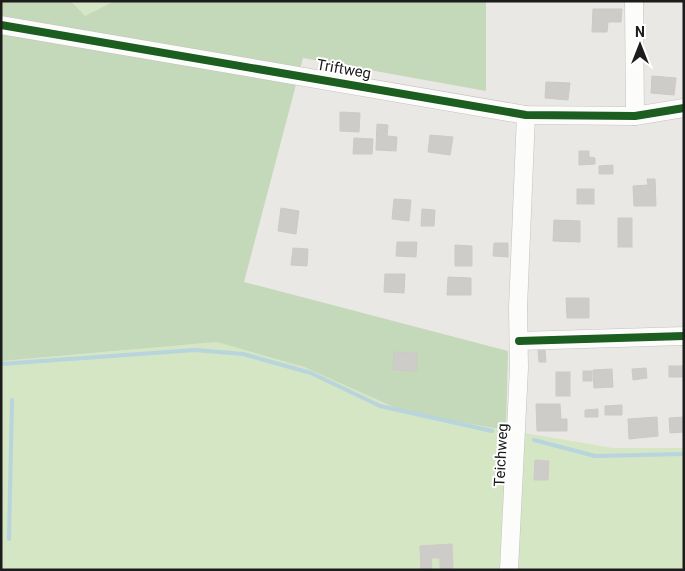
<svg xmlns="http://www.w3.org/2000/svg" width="685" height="571" viewBox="0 0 685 571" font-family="Roboto,sans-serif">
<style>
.grass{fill:#d5e6c4}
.forest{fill:#c4d8ba}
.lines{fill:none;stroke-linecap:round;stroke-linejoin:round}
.stream{stroke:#b8d4dc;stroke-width:4}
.building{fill:#ceccc9;stroke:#cdcac6}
.minor-casing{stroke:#c3c2c0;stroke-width:19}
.minor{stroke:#fcfcfb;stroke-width:18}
.cycleway-casing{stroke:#fff;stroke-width:11}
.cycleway{stroke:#1b5e20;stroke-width:8}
.labels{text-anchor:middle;stroke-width:4;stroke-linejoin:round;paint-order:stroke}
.street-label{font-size:15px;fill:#1c1c1c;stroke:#fff}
</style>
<rect width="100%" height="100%" fill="#eae8e4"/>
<g class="grass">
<path d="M71,1H114L85,16Z"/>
<path d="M217,342L304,367L407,413L613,448H684V570H1V361Z"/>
</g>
<path class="forest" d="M1,1H71L85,16L114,1H486V91L303,58L244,282L508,351L506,430L407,413L304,367L217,342L1,361Z"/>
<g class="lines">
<g class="stream">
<path d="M1,364L195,350L243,354L311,373L380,406L492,431"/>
<path d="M534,440L595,456L684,454"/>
<path d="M9,539L12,400"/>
</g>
</g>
<g class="building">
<path d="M593,9H622L621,22H608L607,32H592Z"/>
<path d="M652,76L676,78L674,95L651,93Z"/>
<path d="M546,82L570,83L568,100L545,98Z"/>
<path d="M340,112L360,113L359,132L340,131Z"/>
<path d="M377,124L388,125L387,136L397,137L396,151L376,150Z"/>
<path d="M430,135L453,137L450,155L428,152Z"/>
<path d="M354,138L373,139L372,154H353Z"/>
<path d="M579,151H589V157L595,158V164L579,165Z"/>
<path d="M613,165V174H599V166Z"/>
<path d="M647,179H655L656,206H634L633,186L648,185Z"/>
<rect x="577" y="189" width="17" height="15"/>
<path d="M394,199L411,200L409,221L392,219Z"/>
<path d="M281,208L299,211L296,234L278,231Z"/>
<path d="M422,209L435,210L434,226H421Z"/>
<rect x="618" y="218" width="14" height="29"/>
<path d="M554,220L580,221V242L553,241Z"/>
<path d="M397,242H417L416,257L396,256Z"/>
<path d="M494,243H508V257L493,256Z"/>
<path d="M455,245L472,246V266H455Z"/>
<path d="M293,248L308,249L307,266L291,265Z"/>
<path d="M385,274H405L404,293L384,292Z"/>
<path d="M448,277L471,278V295H447Z"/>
<path d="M566,298H589V318H567Z"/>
<path d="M538,350H545L546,362H539Z"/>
<path d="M394,352L417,353V371L393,370Z"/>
<rect x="669" y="366" width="15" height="11"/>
<path d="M646,368L647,378L633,380L632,369Z"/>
<path d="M612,369L613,387L594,388L593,370Z"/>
<rect x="583" y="371" width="9" height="10"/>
<rect x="556" y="372" width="14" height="24"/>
<path d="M536,404H560L561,419H567V431H537Z"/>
<path d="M622,405V415H605V406Z"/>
<path d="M598,409V417H585V410Z"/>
<path d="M657,417L658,436L629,439L628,419Z"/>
<path d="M684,417V432L670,433L669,418Z"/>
<path d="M535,460L549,461L548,480H534Z"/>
<path d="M452,544L453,570H440V558H431L432,570H421L420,546Z"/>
</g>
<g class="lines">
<defs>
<g id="minor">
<path d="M634,1L635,116"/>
<path d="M1,25L526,115L635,116L684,108"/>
<path d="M519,341L684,336"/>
<path d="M509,570L519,368L518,308L526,115"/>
</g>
</defs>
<use href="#minor" class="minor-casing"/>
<use href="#minor" class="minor"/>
<defs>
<g id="cycleway">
<path d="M1,25L526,115L635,116L684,108"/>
<path d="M519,341L684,336"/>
</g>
</defs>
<use href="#cycleway" class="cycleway-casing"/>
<use href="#cycleway" class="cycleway"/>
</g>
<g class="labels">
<g class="street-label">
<text transform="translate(344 69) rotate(10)" y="5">Triftweg</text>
<text transform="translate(501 455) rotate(-87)" y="5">Teichweg</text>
</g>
</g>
<rect width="685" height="571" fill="none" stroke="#1c1c1c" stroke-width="5"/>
<g transform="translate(640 45)" stroke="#ffffff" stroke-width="4" paint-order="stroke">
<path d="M0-4L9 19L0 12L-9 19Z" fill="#1c1c1c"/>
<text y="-8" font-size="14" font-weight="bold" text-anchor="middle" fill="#1c1c1c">N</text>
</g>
</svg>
